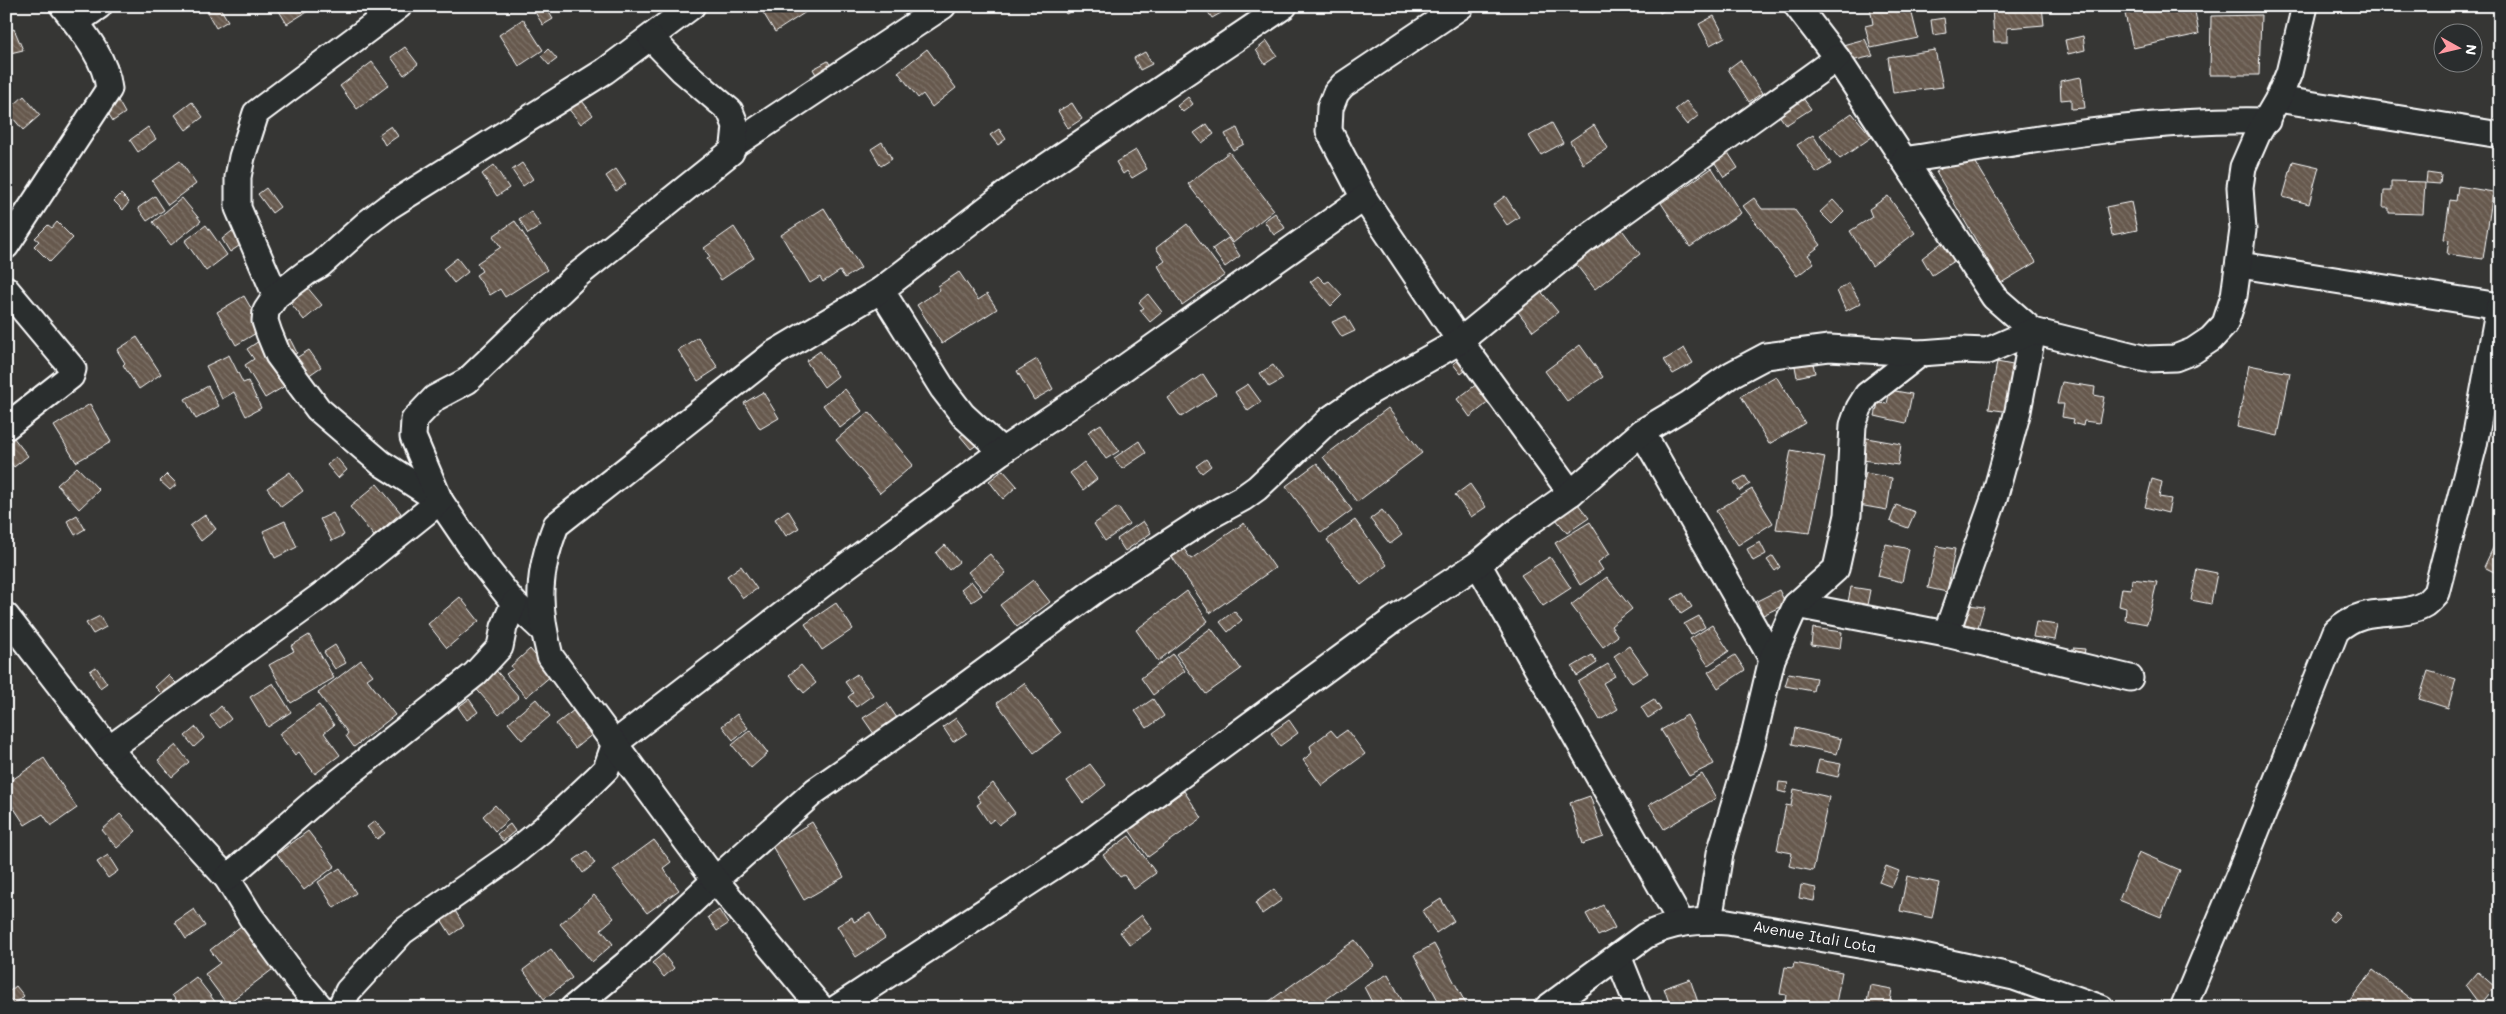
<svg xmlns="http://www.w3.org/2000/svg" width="2506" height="1014" viewBox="0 0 2506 1014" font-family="Mali,sans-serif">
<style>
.building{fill:url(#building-back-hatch);stroke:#fff}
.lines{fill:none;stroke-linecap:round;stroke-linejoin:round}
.minor-casing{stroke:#fff;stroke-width:29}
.minor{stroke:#2a2d2e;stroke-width:25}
.labels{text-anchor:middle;stroke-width:4;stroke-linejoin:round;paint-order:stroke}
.street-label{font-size:15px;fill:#fff;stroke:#2a2d2e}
</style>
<defs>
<pattern id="building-back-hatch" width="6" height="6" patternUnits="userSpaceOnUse" patternTransform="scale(1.25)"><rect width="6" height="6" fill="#66594d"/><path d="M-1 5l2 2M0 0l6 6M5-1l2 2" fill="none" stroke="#7d7268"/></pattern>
</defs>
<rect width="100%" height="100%" fill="#363634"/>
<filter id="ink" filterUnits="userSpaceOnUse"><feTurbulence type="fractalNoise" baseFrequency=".02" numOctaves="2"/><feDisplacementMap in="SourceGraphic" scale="10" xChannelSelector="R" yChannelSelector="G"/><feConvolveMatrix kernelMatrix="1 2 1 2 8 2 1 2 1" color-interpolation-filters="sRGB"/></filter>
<g filter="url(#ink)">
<g class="building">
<path d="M216,6H219L228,21L216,28L207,12Z"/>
<path d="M276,6H316L287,24Z"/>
<path d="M538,6H545L553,19L543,25L533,9Z"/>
<path d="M759,6H806L809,10L775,32Z"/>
<path d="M1062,6H1081L1066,14Z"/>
<path d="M1204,6H1227L1228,9L1212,18Z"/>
<path d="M1657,6H1671L1660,13Z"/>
<path d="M1874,6H1910L1918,38L1871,48L1865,26L1873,24L1870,7Z"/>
<path d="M1992,6H2042L2044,25L2007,28V42H1994Z"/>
<path d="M2162,6H2194L2199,34L2133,48L2125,14Z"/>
<path d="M2261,15L2259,75H2210L2211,16Z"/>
<path d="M1714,16L1725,37L1710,45L1699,24Z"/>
<path d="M1944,18L1946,33L1933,35L1931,20Z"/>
<path d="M523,19L543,50L519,66L499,35Z"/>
<path d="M14,29L23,50L6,54V33Z"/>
<path d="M2083,36L2085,50L2068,54L2065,40Z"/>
<path d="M1865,39L1873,56L1847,62L1839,46Z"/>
<path d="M1267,41L1277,56L1265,64L1256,50Z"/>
<path d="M405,47L418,64L404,75L391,57Z"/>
<path d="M548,49L557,59L549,65L541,56Z"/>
<path d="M927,49L956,88L932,107L923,94L918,98L898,72Z"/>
<path d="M1935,50L1943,87L1893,93L1888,57Z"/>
<path d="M1145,52L1152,64L1140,70L1134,58Z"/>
<path d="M1740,60L1762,93L1749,102L1728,69Z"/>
<path d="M828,61L835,74L820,82L813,69Z"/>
<path d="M372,62L389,85L357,109L340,86Z"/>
<path d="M2081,77L2085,108L2071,109V99L2061,100L2060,81Z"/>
<path d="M1800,94L1811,109L1786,125L1776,111Z"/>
<path d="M24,96L40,115L23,130L7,111Z"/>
<path d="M116,97L125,113L113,121L103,105Z"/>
<path d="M579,97L593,115L581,124L567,107Z"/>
<path d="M1188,97L1193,104L1183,112L1177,106Z"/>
<path d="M1686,101L1699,115L1687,125L1675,110Z"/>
<path d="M192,102L203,117L186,130L175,115Z"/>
<path d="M1072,103L1082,119L1068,128L1058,111Z"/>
<path d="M1852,113L1872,137L1840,159L1820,135Z"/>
<path d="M1552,123L1563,143L1541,155L1529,136Z"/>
<path d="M1207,124L1214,134L1202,143L1194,133Z"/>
<path d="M1594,125L1608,148L1583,164L1570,141Z"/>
<path d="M391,126L398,136L385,145L379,134Z"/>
<path d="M148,127L156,139L138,152L130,140Z"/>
<path d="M1237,128L1244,144L1233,150L1225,134Z"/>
<path d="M999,129L1006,139L998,145L990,135Z"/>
<path d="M1813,135L1831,164L1817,173L1797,145Z"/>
<path d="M882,142L892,159L881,166L871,149Z"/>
<path d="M1725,148L1738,168L1724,177L1711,157Z"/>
<path d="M1136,150L1147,169L1132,178L1127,171L1123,174L1116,162Z"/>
<path d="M1229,152L1274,210L1233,243L1188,184Z"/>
<path d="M1970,153L2036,262L2001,283L1936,172Z"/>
<path d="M180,161L196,184L168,205L152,181Z"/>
<path d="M2293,161L2319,167L2309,204L2283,197Z"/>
<path d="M522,163L533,179L523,186L512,170Z"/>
<path d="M494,165L509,188L497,196L482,174Z"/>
<path d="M1712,168L1741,213L1690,247L1661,203Z"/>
<path d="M616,169L626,184L616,191L606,176Z"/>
<path d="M2427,173L2441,175L2440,184L2426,183Z"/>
<path d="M2391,181L2425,182L2423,214L2389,213V208H2383L2384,191H2391Z"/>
<path d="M2458,186L2493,192L2483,259L2447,254L2449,240L2444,239L2450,200L2456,201Z"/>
<path d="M266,188L280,207L272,213L258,194Z"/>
<path d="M121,194L129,202L123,210L114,201Z"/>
<path d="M155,196L164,210L147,221L138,208Z"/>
<path d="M1505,196L1519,217L1507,225L1493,205Z"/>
<path d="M1888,196L1915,233L1872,266L1850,231L1872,217L1869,209Z"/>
<path d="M182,198L201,221L171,245L153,222Z"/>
<path d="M1754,198L1762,209H1794L1821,245L1808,255L1814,263L1797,276L1743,206Z"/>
<path d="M1833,200L1844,212L1832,224L1820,212Z"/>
<path d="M2131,202L2137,230L2112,235L2106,207Z"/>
<path d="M824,208L861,268L845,278L840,271L823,282L820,277L810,283L781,235Z"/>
<path d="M531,211L541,226L528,234L519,219Z"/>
<path d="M1275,213L1285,228L1274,235L1264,221Z"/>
<path d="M515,221L547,270L505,297L500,289L490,295L476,275L482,271L477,263L501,247L493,236Z"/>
<path d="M57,222L73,238L50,262L34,246L39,241L35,238L48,225L52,228Z"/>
<path d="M1617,223L1640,254L1595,289L1571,258Z"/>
<path d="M1187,224L1225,275L1182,305L1158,266L1165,261L1156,248Z"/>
<path d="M206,225L227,255L206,271L185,241Z"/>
<path d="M734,227L754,258L721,280L707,259L710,257L704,248Z"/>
<path d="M236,228L245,242L230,252L222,239Z"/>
<path d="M1228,238L1240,256L1225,267L1212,249Z"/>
<path d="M1948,238L1960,257L1932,275L1922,258Z"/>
<path d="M457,258L468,272L454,283L443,269Z"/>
<path d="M959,272L978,300L987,294L997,309L942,344L917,305L940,290L938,286Z"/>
<path d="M1318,276L1325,283L1329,281L1342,295L1331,306L1310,282Z"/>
<path d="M1849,283L1861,303L1846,311L1837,291Z"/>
<path d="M306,286L322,305L304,320L289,301Z"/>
<path d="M1539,289L1558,312L1533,331L1515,308Z"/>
<path d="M1148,294L1162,312L1150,322L1140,310L1144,308L1139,302Z"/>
<path d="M244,296L263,329L236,345L217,312Z"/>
<path d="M1346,316L1355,331L1342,337L1332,322Z"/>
<path d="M137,337L161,374L139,389L123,365L125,363L117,350Z"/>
<path d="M698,337L718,368L698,381L678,350Z"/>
<path d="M290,339L297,353L284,360L276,346Z"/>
<path d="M259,341L285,386L265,398L245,365L254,359L247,349Z"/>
<path d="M1580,345L1603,377L1567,401L1545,371Z"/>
<path d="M1684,348L1693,363L1673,374L1664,360Z"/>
<path d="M309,350L321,367L305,378L293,360Z"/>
<path d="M820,351L838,376L824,387L806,361Z"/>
<path d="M229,355L243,383L248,381L261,408L246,416L234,392L222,399L206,366Z"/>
<path d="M1463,355L1471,366L1461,374L1453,364Z"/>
<path d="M1812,358L1815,373L1797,377L1794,361Z"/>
<path d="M1037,359L1053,389L1034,400L1017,371Z"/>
<path d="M1997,362L2018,366L2010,412L1989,409Z"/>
<path d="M1273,365L1283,379L1269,387L1260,373Z"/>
<path d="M2249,365L2290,373L2278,436L2237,427Z"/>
<path d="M1203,374L1216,394L1181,417L1168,398Z"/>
<path d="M1776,376L1805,423L1769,444L1741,396Z"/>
<path d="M2062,382L2095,387L2094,395L2104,397L2099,423L2084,421L2083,426L2073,423L2074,419L2062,417L2064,404H2057Z"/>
<path d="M1248,384L1261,402L1248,411L1235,392Z"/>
<path d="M1477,384L1490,401L1470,417L1457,399Z"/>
<path d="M208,386L219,406L196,419L185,399Z"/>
<path d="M845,389L862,411L840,428L823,405Z"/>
<path d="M1890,390L1912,394L1906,423L1875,416L1878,403L1887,404Z"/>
<path d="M763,392L779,418L760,429L744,403Z"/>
<path d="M90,404L111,442L76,462L54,426Z"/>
<path d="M1388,408L1422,453L1357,502L1323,457Z"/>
<path d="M869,412L913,465L880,493L836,440Z"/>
<path d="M1101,424L1119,451L1106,459L1088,432Z"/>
<path d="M971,428L982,441L971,449L960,436Z"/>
<path d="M13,437L28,456L14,467L6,456V441Z"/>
<path d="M1861,437L1901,444L1898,465L1856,459Z"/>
<path d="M1139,441L1146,453L1122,469L1114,458Z"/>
<path d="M1791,450L1825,457L1810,533L1776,529Z"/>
<path d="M336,457L347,470L338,478L327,465Z"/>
<path d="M1206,459L1211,466L1202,473L1196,466Z"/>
<path d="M1084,462L1097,479L1083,490L1070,473Z"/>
<path d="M1317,463L1352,510L1321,533L1286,486Z"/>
<path d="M77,467L99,490L79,509L57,485Z"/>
<path d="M1003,470L1017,486L1003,499L989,481Z"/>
<path d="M290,472L303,491L281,507L267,488Z"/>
<path d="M1866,473L1892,478L1887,510L1853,504L1858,480L1864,481Z"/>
<path d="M167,474L177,484L170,490L160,481Z"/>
<path d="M1745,476L1750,484L1740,491L1734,482Z"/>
<path d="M2152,479L2162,482L2159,497L2171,499L2168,513L2145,507Z"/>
<path d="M377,484L401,513L374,536L350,507Z"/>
<path d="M1470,484L1486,507L1471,517L1455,495Z"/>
<path d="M1752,489L1773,523L1738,545L1716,511Z"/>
<path d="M1578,504L1589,518L1567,533L1556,519Z"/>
<path d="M1896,505L1915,512L1908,528L1890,521Z"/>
<path d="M1118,507L1129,524L1105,541L1094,524Z"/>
<path d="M788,510L799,528L786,536L775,519Z"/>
<path d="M1382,510L1402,535L1390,544L1370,519Z"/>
<path d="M333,513L344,535L332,541L320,519Z"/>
<path d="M77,515L85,529L75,535L67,521Z"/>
<path d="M205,515L216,529L201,541L190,526Z"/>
<path d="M1355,520L1387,565L1361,585L1327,540Z"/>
<path d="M285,521L297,547L275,558L263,531Z"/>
<path d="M1143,521L1151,533L1125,551L1117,539Z"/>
<path d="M1590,522L1610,554L1598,562L1603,570L1580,585L1555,543Z"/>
<path d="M1244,523L1275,568L1210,613L1172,557L1184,549L1191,559Z"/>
<path d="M2500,533V575L2484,567Z"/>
<path d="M1760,542L1766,554L1753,561L1747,549Z"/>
<path d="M1886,544L1909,549L1902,582L1878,576Z"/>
<path d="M945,545L959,562L949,570L936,553Z"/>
<path d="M1937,546L1955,549L1947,592L1928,588Z"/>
<path d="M990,554L1006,573L984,591L968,572Z"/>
<path d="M1773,556L1780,567L1775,571L1767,560Z"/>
<path d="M1550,557L1571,588L1543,606L1521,575Z"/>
<path d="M741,566L757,589L743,598L727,576Z"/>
<path d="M2197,569L2217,573L2211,604L2191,600Z"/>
<path d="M1607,577L1632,609L1611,626L1618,636L1603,647L1571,605Z"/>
<path d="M2132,579L2157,582L2147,624L2125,620L2126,608L2119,606L2122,588L2131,589Z"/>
<path d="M1033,580L1050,602L1017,627L1000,605Z"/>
<path d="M971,581L982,595L972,602L961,589Z"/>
<path d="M1851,587L1870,590L1867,605L1848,602Z"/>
<path d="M1779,590L1786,604L1763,615L1757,601Z"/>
<path d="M1187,591L1208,621L1158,661L1136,630Z"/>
<path d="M1683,593L1692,607L1681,614L1672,599Z"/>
<path d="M460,597L479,621L447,648L428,624Z"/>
<path d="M836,603L853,629L822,650L805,624Z"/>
<path d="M1969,605L1984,607L1978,627L1964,624Z"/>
<path d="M1234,611L1242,620L1228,632L1220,622Z"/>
<path d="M100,616L106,627L93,634L86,623Z"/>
<path d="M1699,616L1705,627L1691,635L1684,624Z"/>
<path d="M2036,622L2058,625L2055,640L2033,637Z"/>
<path d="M1712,625L1729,651L1708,665L1690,639Z"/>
<path d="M1211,628L1241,669L1206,694L1176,654Z"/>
<path d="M1813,628L1842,632L1840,649L1811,645Z"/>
<path d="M309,635L334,678L291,703L269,665L294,651L291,646Z"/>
<path d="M335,645L346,663L335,669L324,652Z"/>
<path d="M1629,646L1648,673L1632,683L1614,656Z"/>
<path d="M2073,648L2085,649L2083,661L2072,660Z"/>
<path d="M530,649L552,675L526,697L506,674L513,669L511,666Z"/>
<path d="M1173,654L1185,671L1153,695L1141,678Z"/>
<path d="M1592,655L1597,663L1577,676L1572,667Z"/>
<path d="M1735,655L1745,670L1718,688L1708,672Z"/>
<path d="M361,660L373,675L367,679L395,715L354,747L346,736L348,733L318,693Z"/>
<path d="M1608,664L1615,676L1603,683L1618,709L1600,720L1578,682Z"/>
<path d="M801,665L816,683L804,693L789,675Z"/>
<path d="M96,667L107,683L100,688L90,671Z"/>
<path d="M493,667L519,697L499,715L473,685Z"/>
<path d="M2428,671L2456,679L2448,708L2419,699Z"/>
<path d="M1789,673L1816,678L1813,691L1785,686Z"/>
<path d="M857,674L873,695L856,707L848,697L853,693L845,682Z"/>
<path d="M168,675L177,684L164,696L155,687Z"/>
<path d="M273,683L291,712L268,727L250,697Z"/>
<path d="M1024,683L1061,733L1034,753L997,703Z"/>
<path d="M469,699L478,712L467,720L458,707Z"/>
<path d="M536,699L550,716L522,740L508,723Z"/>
<path d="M1153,699L1164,716L1147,728L1135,711Z"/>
<path d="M1654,699L1661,710L1648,718L1641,707Z"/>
<path d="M887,703L897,718L874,734L863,718Z"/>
<path d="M319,705L334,725L324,733L340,755L315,774L299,752L295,755L279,734Z"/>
<path d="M221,706L231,719L220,728L210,716Z"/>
<path d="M574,710L593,734L575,748L556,724Z"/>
<path d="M737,714L748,728L733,740L722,726Z"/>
<path d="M1687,715L1714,764L1689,776L1661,730Z"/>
<path d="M956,718L967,733L953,742L943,727Z"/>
<path d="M1289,720L1298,733L1280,746L1271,733Z"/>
<path d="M196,727L204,738L194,747L185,736Z"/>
<path d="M1795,728L1841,739L1837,754L1792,744Z"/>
<path d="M750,730L768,753L751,768L732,745Z"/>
<path d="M1331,730L1337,737L1347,730L1365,754L1322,786L1303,760L1312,753L1310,746Z"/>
<path d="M176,745L189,762L172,777L158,760Z"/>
<path d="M44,758L77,808L51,826L43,814L25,825L6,796V784Z"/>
<path d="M1819,760L1841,764L1838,777L1816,772Z"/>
<path d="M1090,764L1106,785L1083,803L1067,781Z"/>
<path d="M1702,774L1716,798L1664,829L1649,805Z"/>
<path d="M1779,782L1788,783L1786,793L1778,791Z"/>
<path d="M993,783L1015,813L999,825L994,819L989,823L977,805L981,802L977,796Z"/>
<path d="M1794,789L1829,797L1813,871L1789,866L1792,853L1777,850L1786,805L1791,806Z"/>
<path d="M1184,791L1202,818L1148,857L1129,830Z"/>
<path d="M1590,796L1604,837L1583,844L1570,803Z"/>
<path d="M495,805L508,820L495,831L483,816Z"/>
<path d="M120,814L136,831L117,848L102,830Z"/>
<path d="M375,821L385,833L377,839L367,827Z"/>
<path d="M812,822L844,877L804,900L772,846Z"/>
<path d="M510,824L515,831L503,841L497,834Z"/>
<path d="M308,831L335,866L304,890L277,854Z"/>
<path d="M1129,836L1156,873L1134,889L1124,875L1120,877L1103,855Z"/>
<path d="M654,840L671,862L663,868L679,890L647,913L613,870Z"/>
<path d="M587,851L595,863L583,873L574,860Z"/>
<path d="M2139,852L2180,870L2161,917L2119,900Z"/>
<path d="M108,855L118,871L108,878L97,862Z"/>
<path d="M1886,866L1899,871L1892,887L1879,882Z"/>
<path d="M340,868L356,893L334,908L318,882Z"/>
<path d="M1907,876L1939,883L1932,918L1900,911Z"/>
<path d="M1801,885L1816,888L1814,901L1799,898Z"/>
<path d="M1274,889L1282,900L1262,914L1255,903Z"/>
<path d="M594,895L614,918L601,929L613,944L592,962L560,924Z"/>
<path d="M1441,899L1454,921L1436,933L1422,911Z"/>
<path d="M1603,905L1615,928L1598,936L1586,914Z"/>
<path d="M453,907L464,926L451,935L439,916Z"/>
<path d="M194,909L205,926L186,939L175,922Z"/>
<path d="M719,910L728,924L717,931L708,917Z"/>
<path d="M2336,911L2340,915L2333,922L2329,919Z"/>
<path d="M870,913L885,938L856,957L837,926L852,917L854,922Z"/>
<path d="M1142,915L1152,929L1130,945L1120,932Z"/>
<path d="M245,923L277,966L227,1004L205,974L220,963L210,950Z"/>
<path d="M1355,940L1374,965L1314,1008H1266L1264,1005Z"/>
<path d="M1434,944L1466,1004L1460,1008H1442L1414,955Z"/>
<path d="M551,949L572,978L544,999L523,970Z"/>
<path d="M663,954L674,968L664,977L652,963Z"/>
<path d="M1794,963L1842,972L1835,1008H1784L1786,995L1780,994L1785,967L1793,968Z"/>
<path d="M2373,970L2422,1008H2344Z"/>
<path d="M2478,972L2495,987L2480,1005L2466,986Z"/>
<path d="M1388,974L1406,1008H1375L1364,987Z"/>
<path d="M196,977L220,1008H182L172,995Z"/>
<path d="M1690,979L1700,1008H1671L1664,988Z"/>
<path d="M1870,985L1892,989L1889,1008H1866Z"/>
<path d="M16,986L24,996L14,1005L6,994Z"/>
</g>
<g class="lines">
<defs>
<g id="minor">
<path d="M1461,6L1343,85L1336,93L1330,108L1329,131L1364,198L1460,341L1571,493"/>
<path d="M1797,6L1837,58L1994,297L2033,331L2018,411L1994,499L1946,634"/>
<path d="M76,22L99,6"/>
<path d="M2278,99L2500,135"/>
<path d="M734,145L943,6"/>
<path d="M1904,160C2024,142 2145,118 2267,121"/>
<path d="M6,246L109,89C106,59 81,29 63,6"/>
<path d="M2240,265L2500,306"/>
<path d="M6,289L73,369L71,376L6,427"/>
<path d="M881,290L943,389L963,415L1002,451"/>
<path d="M276,296L238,208V177L242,157L256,113L399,6"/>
<path d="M1642,432L1772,659"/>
<path d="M1478,564L1681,922"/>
<path d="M1796,605L1946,634L2130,678"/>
<path d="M6,616L109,749L227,878L251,917L296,978L321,1008"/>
<path d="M544,631L514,603L482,563L440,501L381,463L318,409L278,355L269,333L265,321L266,311L276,296L306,273L320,265L367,223L388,207L605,71L692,6"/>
<path d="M109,749L333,587L440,501L413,437L414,420L435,398L467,381L575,277L731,152L734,145L736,126L730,111L682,70L651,38"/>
<path d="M227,878L321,796L475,674L500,647L504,627L514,603"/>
<path d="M1709,921L1720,853L1751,748L1772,659L1796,605L1836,569L1848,515L1853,425L1859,408L1867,395L1921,353"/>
<path d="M1618,956L1639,1008"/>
<path d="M340,1008L348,991L402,932L509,857L542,830L598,777L606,769L615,743L841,570L1002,451L1090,392L1364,198"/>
<path d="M573,1008L626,964L715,880L815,791L954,694L1097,589L1208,517L1243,498L1257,488L1330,419L1371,391L1460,341L1583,241L1837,58"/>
<path d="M821,1008L715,880L550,656C537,605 537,574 556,525L773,354L881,290L1010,191L1284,6"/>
<path d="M837,1008L1086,845L1393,620L1478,564L1520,529L1571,493L1642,432L1689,404L1732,374L1766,356L1829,348L1921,353L1961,350L1987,351L2033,331L2146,359L2175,358L2193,351L2211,339L2225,324L2234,296L2243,230L2240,187L2243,167L2257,135L2278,99L2289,73L2305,6"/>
<path d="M1547,1008L1645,936C1672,922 1698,920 1728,922L1905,953L2014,977L2101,1008"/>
<path d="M2183,1008L2240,872L2336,631C2366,602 2399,620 2425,604C2429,601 2433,596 2436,593L2474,445L2499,306"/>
</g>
</defs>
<use href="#minor" class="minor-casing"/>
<use href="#minor" class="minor"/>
</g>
</g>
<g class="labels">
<g class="street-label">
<text transform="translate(1815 937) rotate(10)" y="5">Avenue Itali Lota</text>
</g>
</g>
<rect width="2506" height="1014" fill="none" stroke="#2a2d2e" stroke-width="25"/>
<rect x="12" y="12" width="2481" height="989" fill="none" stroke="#fff" stroke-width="2" filter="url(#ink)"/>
<g transform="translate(2458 48) rotate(98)"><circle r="24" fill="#2a2d2e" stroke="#7f8182"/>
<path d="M0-4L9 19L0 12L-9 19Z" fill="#ff9aa2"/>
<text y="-8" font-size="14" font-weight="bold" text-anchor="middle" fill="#ffffff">N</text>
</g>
</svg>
